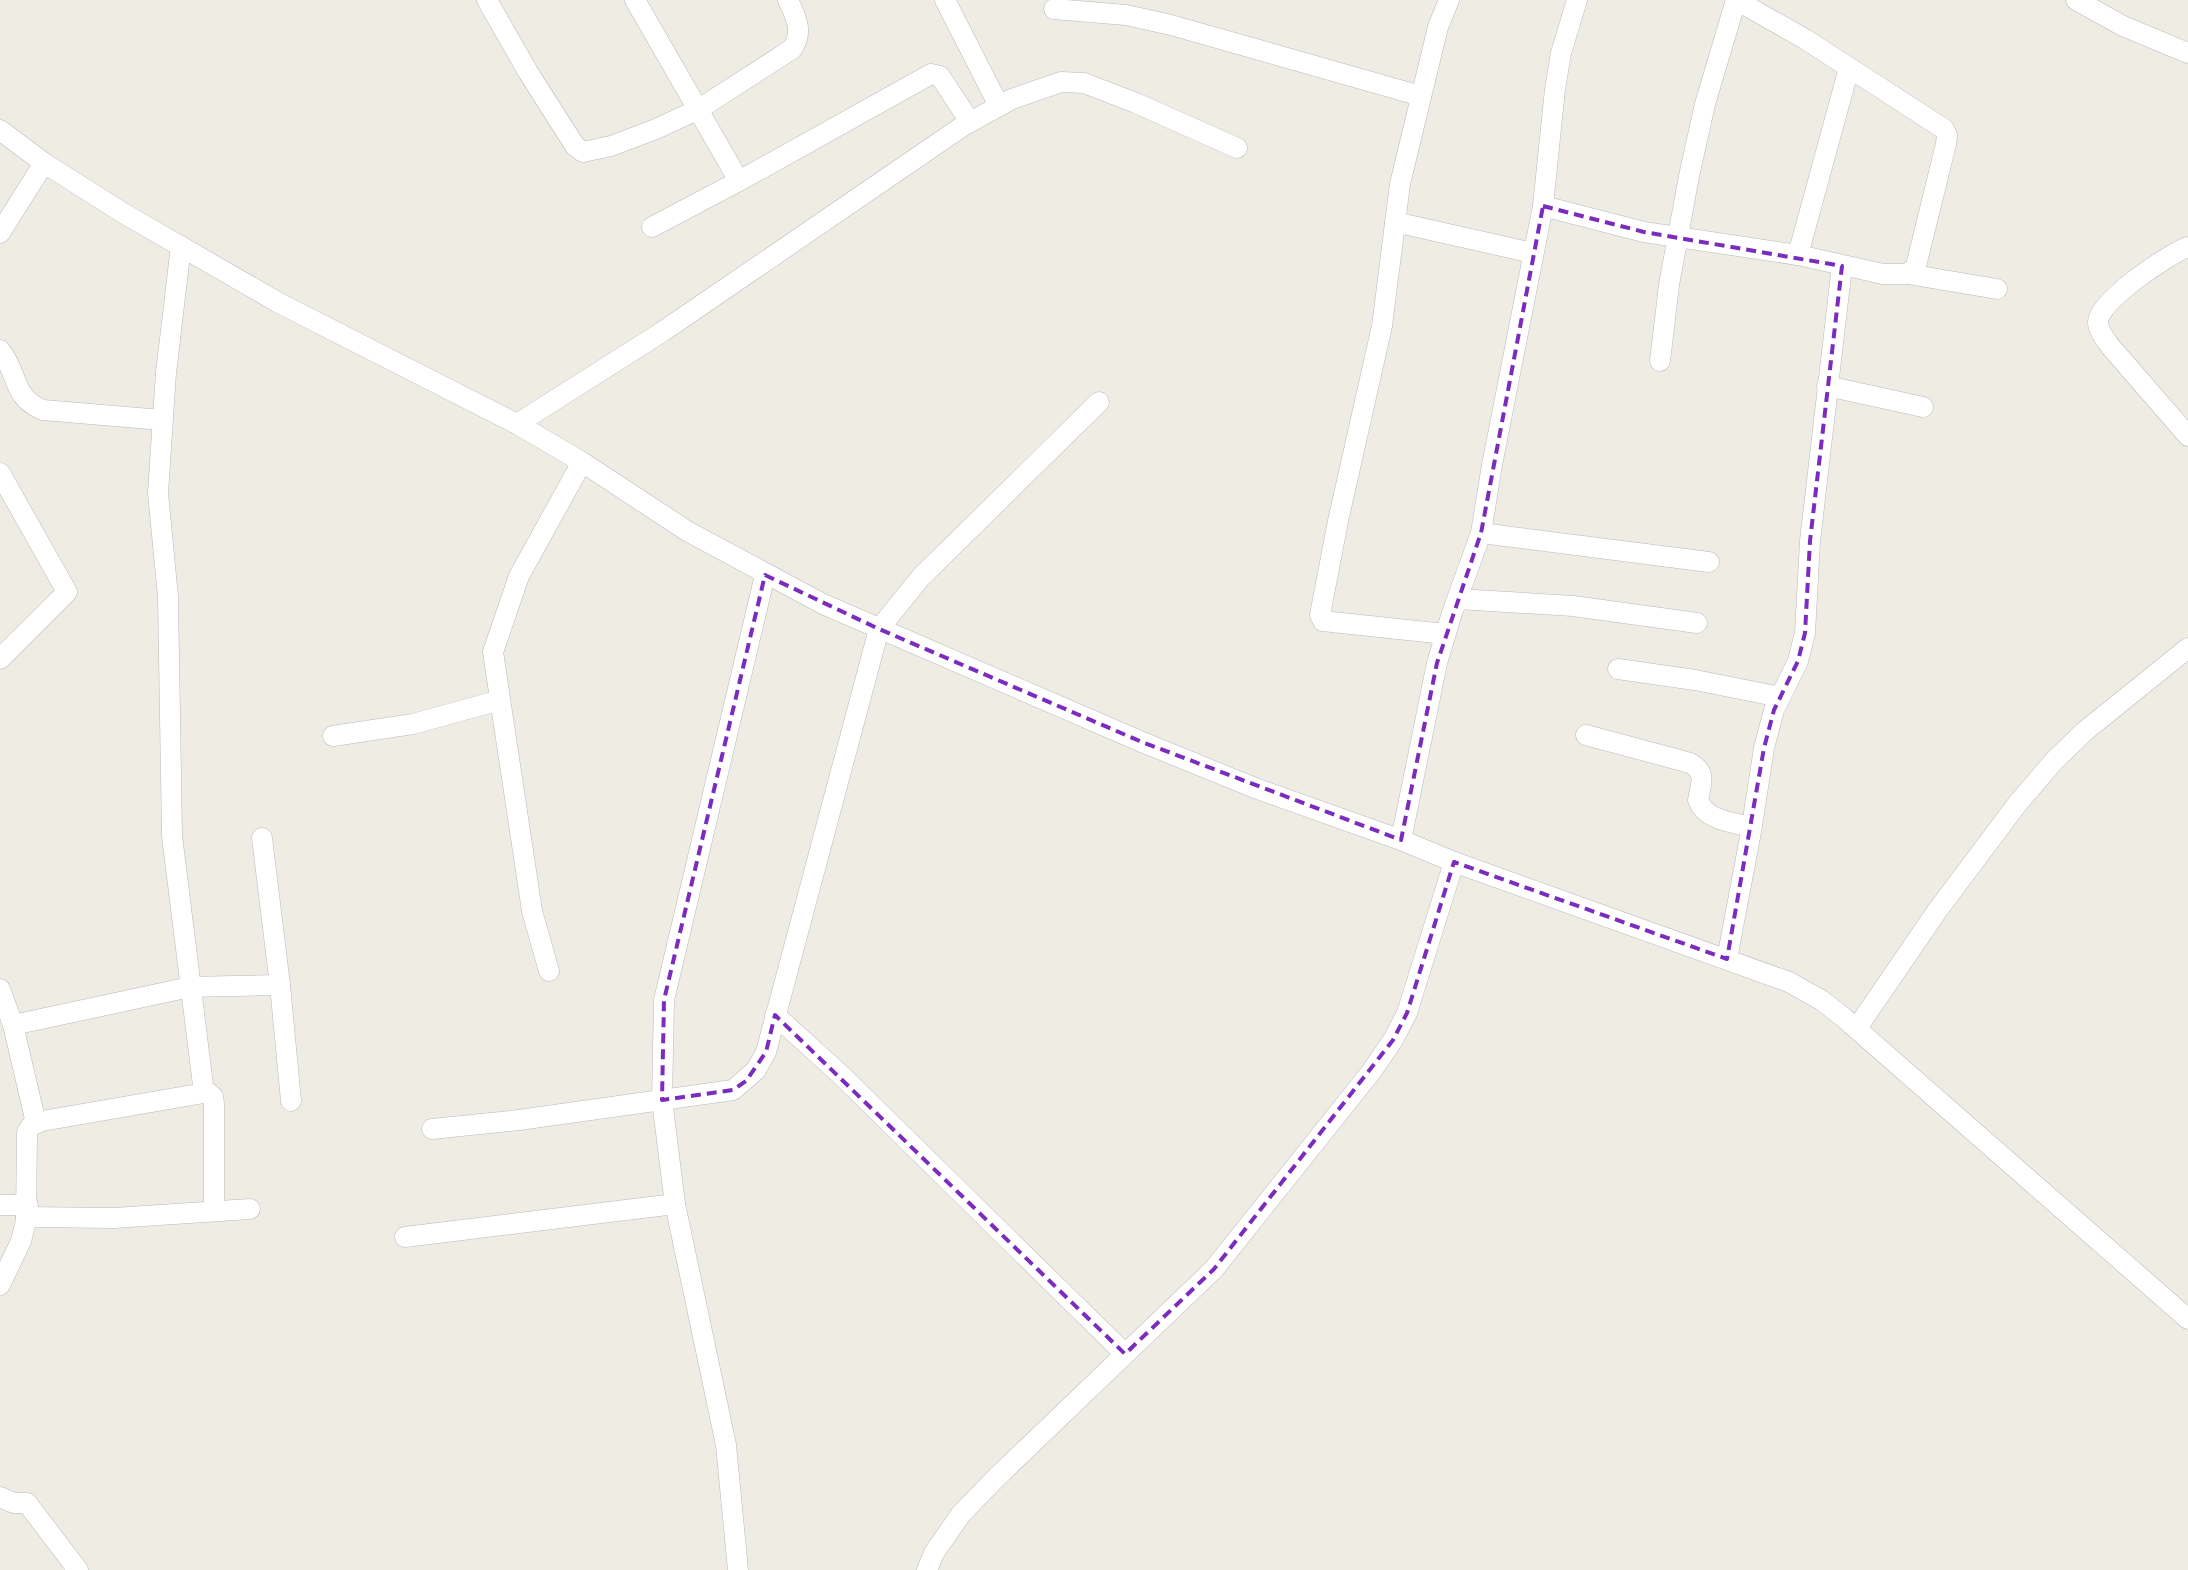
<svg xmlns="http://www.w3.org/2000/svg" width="2188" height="1570" viewBox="0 0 2188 1570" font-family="Arial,sans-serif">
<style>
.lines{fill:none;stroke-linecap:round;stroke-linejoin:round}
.minor-casing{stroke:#b6babe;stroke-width:21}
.minor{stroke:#fff;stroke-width:20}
.marked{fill:none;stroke:#7b2cbf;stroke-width:4;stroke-dasharray:10 6;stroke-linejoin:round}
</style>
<rect width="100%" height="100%" fill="#efece3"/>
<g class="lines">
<defs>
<g id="minor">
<path d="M487,0L528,72L575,146L583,152L611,146L656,129L699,109L792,49C804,32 796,17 788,0"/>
<path d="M635,0L739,181"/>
<path d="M945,0L999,106"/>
<path d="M2076,0L2123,26L2188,53"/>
<path d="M1054,9L1126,15L1171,25L1421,96"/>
<path d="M0,130L44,163L123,213L279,303L517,424L582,462L687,531L823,604L1142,742L1255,788L1401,840L1454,862L1789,982L1821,1000L1843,1017L2188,1319"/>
<path d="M1543,206L1644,232L1798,255L1883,274H1908L1916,266L1946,144L1947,135L1944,129L1805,39L1736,0"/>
<path d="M1395,222L1533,253"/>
<path d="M652,227L739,181L931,74L940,76L970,122"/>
<path d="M0,233L44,163"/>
<path d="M181,246L166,373L158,493L168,597L172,836L204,1093"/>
<path d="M2188,247C2170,253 2097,302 2098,322C2098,330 2105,339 2110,346L2188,436"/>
<path d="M1798,255L1849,68"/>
<path d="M1908,274L1997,289"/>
<path d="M0,350C19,373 11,397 43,410L162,420"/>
<path d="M1660,361L1669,285L1689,176L1705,104L1736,0"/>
<path d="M1827,386L1923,407"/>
<path d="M517,424L662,332L963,126L1012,99L1061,82L1084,83L1136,103L1237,148"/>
<path d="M0,473L67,592L0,659"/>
<path d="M1481,533L1709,562"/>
<path d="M1458,599L1573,606L1697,623"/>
<path d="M1445,634L1323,621L1320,615L1338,521L1382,326L1400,184L1438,27L1449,0"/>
<path d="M1618,669L1695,680L1780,697"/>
<path d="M1586,735L1690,763C1707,772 1701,784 1698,800C1706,821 1732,822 1751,827"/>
<path d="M333,736L413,724L500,700"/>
<path d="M1401,840L1437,663L1452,613L1481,533L1492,465L1543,206L1555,89L1561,53L1577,0"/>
<path d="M1727,959L1751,832L1764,748L1774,710L1798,661L1805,633L1810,541L1842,266"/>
<path d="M549,971L532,911L493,652L519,576L582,462"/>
<path d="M280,985L291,1101"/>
<path d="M0,989L13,1025L36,1123"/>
<path d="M775,1015L840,1074L1125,1354"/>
<path d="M13,1025L190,987L280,985L262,838"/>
<path d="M1857,1028L1937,911L2018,803L2054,761L2085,731L2188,648"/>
<path d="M432,1129L519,1120L733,1090L756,1070L766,1052L879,629L921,577L1099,402"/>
<path d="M0,1205H28"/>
<path d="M26,1217L114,1218L250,1209"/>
<path d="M405,1237L675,1204"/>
<path d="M0,1285L21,1241L26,1221L27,1132L31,1126L42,1121L204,1093H209L213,1097L214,1104V1211"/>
<path d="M0,1497L14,1503H27L78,1570"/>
<path d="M738,1570L726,1445L675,1204L662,1100L664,1000L765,575"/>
<path d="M927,1570L934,1553L961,1514L998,1476L1214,1269L1371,1072L1393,1040L1407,1013L1454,862"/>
</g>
</defs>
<use href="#minor" class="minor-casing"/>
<use href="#minor" class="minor"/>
</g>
<path class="marked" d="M1543,206L1644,232L1842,266L1810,541L1805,633L1798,661L1774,710L1764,748L1727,959L1454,862L1407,1013L1393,1040L1214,1269L1125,1354L775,1015L766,1052L746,1081L733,1090L662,1100L664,1000L765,575L879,629L1142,742L1401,840L1437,663L1481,533Z"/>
</svg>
